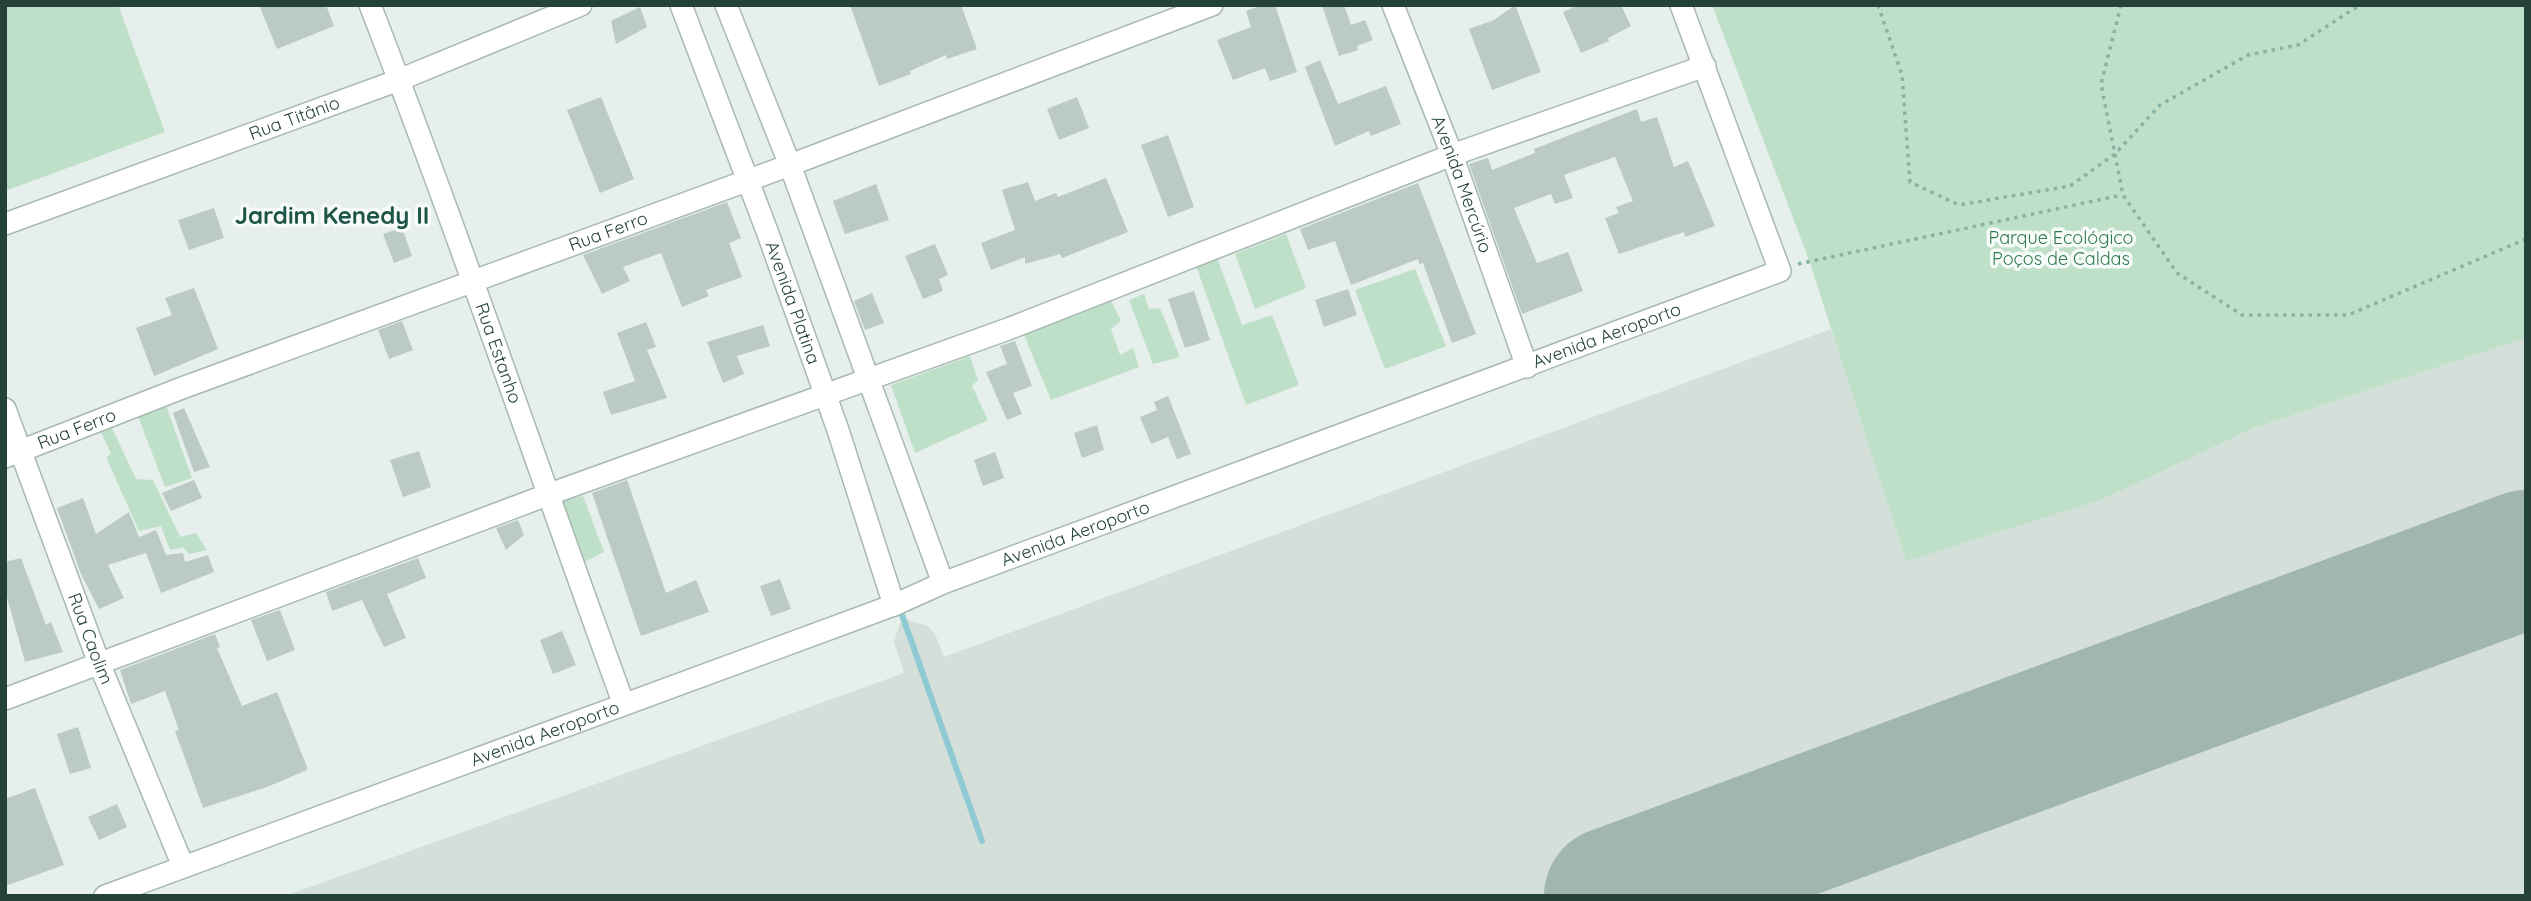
<svg xmlns="http://www.w3.org/2000/svg" width="2531" height="901" viewBox="0 0 2531 901" font-family="Quicksand,sans-serif">
<style>
.built{fill:#d4dfda}
.green{fill:#bfe0c8}
.lines{fill:none;stroke-linecap:round;stroke-linejoin:round}
.stream{stroke:#8ec9d4;stroke-width:6}
.runway{stroke:#a2b6b0;stroke-width:138}
.building{fill:#bbcac4}
.minor-casing{stroke:#a8b8b2;stroke-width:24}
.tertiary-casing{stroke:#a8b8b2;stroke-width:24}
.path{stroke:#86b3a5;stroke-width:3.5;stroke-dasharray:3.5 5;stroke-linecap:butt}
.minor{stroke:#fff;stroke-width:21}
.tertiary{stroke:#fff;stroke-width:21}
.labels{text-anchor:middle;stroke-width:7;stroke-linejoin:round;paint-order:stroke}
.street-label{font-size:18px;fill:#24423a;stroke:#f7fbf9}
.park-label{font-size:18px;fill:#2d7a4b;stroke:#f7fbf9}
.district-label{font-size:24px;font-weight:bold;fill:#1f5548;stroke:#f7fbf9}
</style>
<rect width="100%" height="100%" fill="#e6efeb"/>
<path class="built" d="M1831,329L1906,560L2101,500L2254,428L2526,338V896H285L904,673L894,642L900,623L908,620L928,626L935,634L944,657Z"/>
<g class="green">
<path d="M5,5H118L165,132L5,191Z"/>
<path d="M1712,5H2526V338L2254,428L2101,500L1906,561L1809,260Z"/>
<path d="M1286,234L1306,288L1255,309L1235,254Z"/>
<path d="M1217,258L1242,325L1272,315L1299,385L1246,405L1196,266Z"/>
<path d="M1415,269L1446,346L1385,369L1355,290Z"/>
<path d="M1144,294L1149,309L1160,308L1180,357L1153,364L1129,300Z"/>
<path d="M1111,301L1121,321L1111,329L1120,355L1133,348L1139,367L1051,400L1023,332Z"/>
<path d="M970,356L978,380L972,386L988,420L915,453L891,385Z"/>
<path d="M164,400L192,478L165,487L136,411Z"/>
<path d="M112,428L136,479L153,480L180,537L196,533L207,550L189,554L183,547L170,550L161,526L139,531L106,457L111,454L101,432Z"/>
<path d="M583,496L604,552L584,562L562,501Z"/>
</g>
<g class="lines">
<path class="stream" d="M901,612L982,841"/>
<path class="runway" d="M1613,896L2526,559"/>
</g>
<g class="building">
<path d="M259,5H326L334,26L277,49Z"/>
<path d="M850,5H961L977,49L947,59L946,55L910,71L911,74L879,86Z"/>
<path d="M1263,5H1275L1297,72L1270,81L1265,68L1233,80L1217,40L1251,27L1246,11Z"/>
<path d="M1322,5H1344L1351,25L1365,20L1373,40L1357,46L1358,50L1339,56Z"/>
<path d="M1515,5L1541,72L1492,90L1469,29L1494,20Z"/>
<path d="M1579,5H1621L1631,26L1608,38L1609,41L1581,53L1563,12Z"/>
<path d="M640,7L647,27L616,44L611,21Z"/>
<path d="M1320,60L1338,104L1386,86L1401,124L1371,136L1369,131L1335,146L1305,67Z"/>
<path d="M601,97L634,179L600,193L567,110Z"/>
<path d="M1077,97L1089,128L1059,140L1047,109Z"/>
<path d="M1637,109L1641,122L1657,117L1674,167L1688,161L1715,226L1685,237L1684,232L1619,254L1605,218L1619,213L1616,207L1633,201L1615,157L1564,175L1573,198L1555,204L1551,194L1514,208L1537,263L1568,252L1583,291L1522,314L1469,164L1488,158L1492,170L1535,153L1534,149Z"/>
<path d="M1168,135L1194,207L1168,217L1141,145Z"/>
<path d="M1106,178L1128,232L1062,258L1060,254L1025,264V257L991,270L981,243L1015,230L1002,190L1028,182L1035,201L1056,193L1058,197Z"/>
<path d="M1418,183L1476,334L1452,343L1423,263L1419,264L1418,259L1351,285L1335,241L1308,250L1300,229Z"/>
<path d="M876,184L889,220L845,234L833,201Z"/>
<path d="M727,202L741,238L729,243L742,277L706,290L709,296L682,307L661,253L623,267L630,281L602,294L583,255Z"/>
<path d="M214,208L224,238L189,250L178,220Z"/>
<path d="M402,228L412,256L394,263L383,234Z"/>
<path d="M935,244L948,275L939,279L943,291L923,299L905,256Z"/>
<path d="M194,288L218,349L154,376L136,328L172,315L165,298Z"/>
<path d="M1348,289L1357,315L1324,327L1315,300Z"/>
<path d="M1194,291L1210,340L1185,348L1168,299Z"/>
<path d="M872,293L884,323L865,330L854,301Z"/>
<path d="M402,321L413,350L389,359L378,330Z"/>
<path d="M646,322L656,347L647,350L667,398L611,415L603,392L635,381L617,333Z"/>
<path d="M763,325L770,346L737,356L744,374L723,383L707,342Z"/>
<path d="M1015,341L1032,386L1013,393L1022,414L1007,420L986,372L1007,364L1000,346Z"/>
<path d="M1168,396L1191,454L1177,459L1168,437L1151,444L1140,417L1157,410L1154,402Z"/>
<path d="M184,408L210,467L194,472L173,413Z"/>
<path d="M1097,425L1104,450L1082,458L1074,433Z"/>
<path d="M419,451L431,487L403,497L390,460Z"/>
<path d="M995,452L1004,478L983,486L974,460Z"/>
<path d="M194,480L202,498L171,511L162,493Z"/>
<path d="M627,480L666,593L696,580L709,612L641,636L592,493Z"/>
<path d="M83,498L96,534L129,512L139,537L156,530L166,555L183,553L185,562L208,555L214,572L161,593L146,553L108,565L124,598L99,609L81,574L57,508Z"/>
<path d="M518,520L524,535L506,550L496,528Z"/>
<path d="M21,558L46,625L51,622L63,652L25,662L5,590V562Z"/>
<path d="M418,558L426,578L387,594L406,638L384,647L362,600L332,611L326,592Z"/>
<path d="M780,579L791,609L771,616L760,586Z"/>
<path d="M280,610L295,650L267,661L251,620Z"/>
<path d="M562,631L576,665L553,674L540,640Z"/>
<path d="M215,634L220,647L217,648L242,706L277,692L307,767V770L267,787L203,808L175,731L179,730L165,691L131,704L120,670Z"/>
<path d="M78,727L91,768L70,774L57,734Z"/>
<path d="M35,788L64,865L5,886V799Z"/>
<path d="M117,804L127,827L99,840L88,817Z"/>
</g>
<g class="lines">
<defs>
<g id="minor">
<path id="s1" d="M370,5C460,236 538,470 623,702"/>
<path id="s2" d="M681,5L767,231L838,430L894,605"/>
<path d="M726,5L790,165L943,583"/>
<path id="s3" d="M5,224L399,80L581,5"/>
<path id="s4" d="M5,409L99,663L183,866"/>
<path id="s5" d="M5,457L182,388L790,165L1212,5"/>
<path d="M5,699L547,495L1008,329L1452,155L1705,66"/>
<path id="s6" d="M105,896L894,605L943,583L1780,271L1681,5"/>
</g>
<g id="tertiary">
<path id="s7" d="M1393,5L1452,155L1527,367"/>
</g>
</defs>
<use href="#minor" class="minor-casing"/>
<use href="#tertiary" class="tertiary-casing"/>
<g class="path">
<path d="M1878,5L1902,75L1910,182L1959,205L2070,186L2115,154L2160,105L2248,55L2298,45L2360,5"/>
<path d="M2121,5L2101,84L2123,195L2177,273L2242,315H2348L2526,239"/>
<path d="M1798,264L2122,195"/>
</g>
<use href="#minor" class="minor"/>
<use href="#tertiary" class="tertiary"/>
</g>
<g class="labels">
<g class="street-label">
<text dy="6" stroke="none"><textPath href="#s3" startOffset="308">Rua Titânio</textPath></text>
<text dy="6" stroke="none"><textPath href="#s7" startOffset="192">Avenida Mercúrio</textPath></text>
<text dy="6" stroke="none"><textPath href="#s5" startOffset="644">Rua Ferro</textPath></text>
<text dy="6" stroke="none"><textPath href="#s2" startOffset="318">Avenida Platina</textPath></text>
<text dy="6" stroke="none"><textPath href="#s6" startOffset="1603">Avenida Aeroporto</textPath></text>
<text dy="6" stroke="none"><textPath href="#s1" startOffset="371">Rua Estanho</textPath></text>
<text dy="6" stroke="none"><textPath href="#s5" startOffset="77">Rua Ferro</textPath></text>
<text dy="6" stroke="none"><textPath href="#s6" startOffset="1036">Avenida Aeroporto</textPath></text>
<text dy="6" stroke="none"><textPath href="#s4" startOffset="245">Rua Caolim</textPath></text>
<text dy="6" stroke="none"><textPath href="#s6" startOffset="469">Avenida Aeroporto</textPath></text>
</g>
<g class="park-label">
<text x="2061" y="244">Parque Ecológico<tspan x="2061" dy="21">Poços de Caldas</tspan></text>
</g>
<g class="district-label">
<text x="332" y="224">Jardim Kenedy II</text>
</g>
</g>
<rect width="2531" height="901" fill="none" stroke="#24423a" stroke-width="14"/>
</svg>
